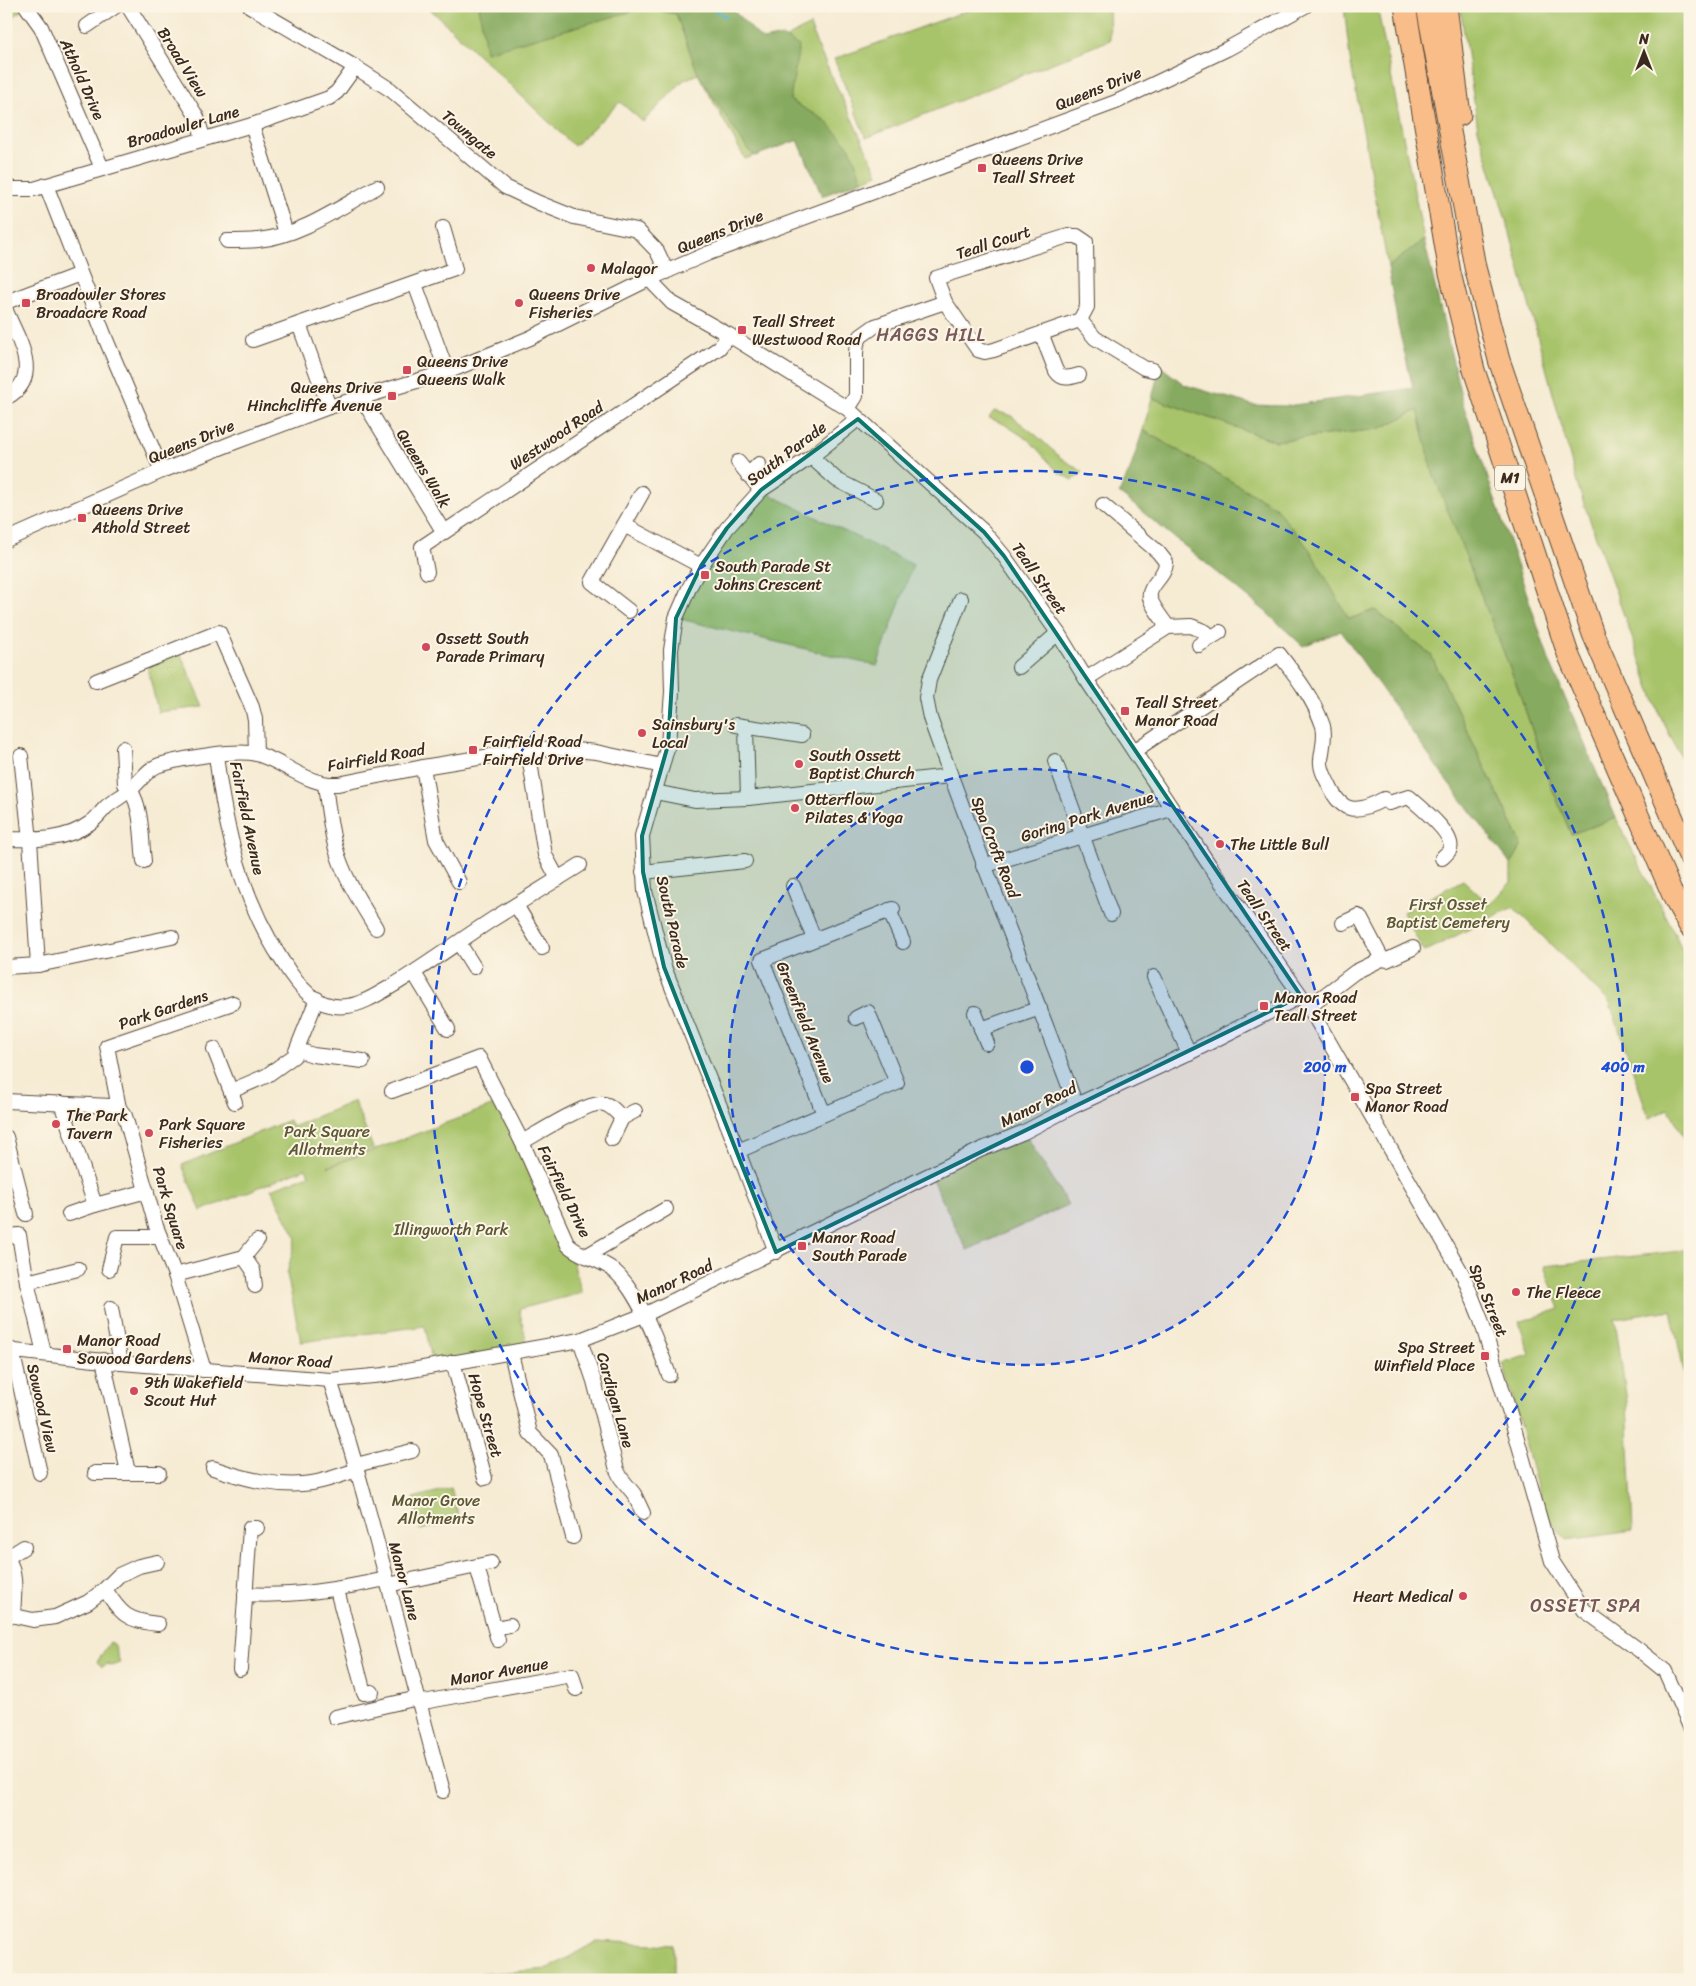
<svg xmlns="http://www.w3.org/2000/svg" width="1696" height="1986" viewBox="0 0 1696 1986" font-family="Sriracha,sans-serif">
<style>
.green{fill:#a8c46b;stroke:#727744}
.forest{fill:#86aa5f;stroke:#606a3e}
.lines{fill:none;stroke-linecap:round;stroke-linejoin:round}
.stream{stroke:#3eaeba;stroke-width:3}
.minor-casing{stroke:#574739;stroke-width:16}
.highway-casing{stroke:#574739;stroke-width:23}
.minor{stroke:#fff;stroke-width:14}
.highway{stroke:#f8bd89;stroke-width:21}
.marked{fill:#0f766e;fill-opacity:0.2;stroke:#0f766e;stroke-width:4;stroke-linejoin:round}
.ring{fill:none;stroke:#1d4ed8;stroke-width:2.5;stroke-dasharray:9 6}
.poi-dot{fill:#d1495b;stroke:#fcf5e5;stroke-width:2}
.labels{text-anchor:middle;stroke-width:4;stroke-linejoin:round;paint-order:stroke}
.shield{fill:#fcf5e5;stroke:#75675a;stroke-width:1}
.shield-label{font-size:15px;font-weight:bold;fill:#3b2a1e}
.street-label{font-size:16px;fill:#3b2a1e;stroke:#fcf5e5}
.poi-label{font-size:16px;fill:#3b2a1e;stroke:#fcf5e5;text-anchor:start}
.park-label{font-size:16px;fill:#5c5835;stroke:#fcf5e5}
.neighbourhood-label{font-size:18px;letter-spacing:1px;fill:#765958;stroke:#fcf5e5}
.centre{fill:#1d4ed8;stroke:#fcf5e5;stroke-width:2.5}
.ring-label{font-size:15px;text-anchor:middle;font-weight:bold;fill:#1d4ed8;stroke:#fcf5e5;stroke-width:4;stroke-linejoin:round;paint-order:stroke}
</style>
<rect width="100%" height="100%" fill="#fcf5e5"/>
<filter id="ink" filterUnits="userSpaceOnUse"><feTurbulence type="fractalNoise" baseFrequency=".02" numOctaves="2"/><feDisplacementMap in="SourceGraphic" scale="10" xChannelSelector="R" yChannelSelector="G"/><feConvolveMatrix kernelMatrix="1 2 1 2 8 2 1 2 1" color-interpolation-filters="sRGB"/></filter>
<filter id="wash" filterUnits="userSpaceOnUse"><feTurbulence type="fractalNoise" baseFrequency=".0096" numOctaves="4" result="noise"/><feDisplacementMap in="SourceGraphic" scale="20" xChannelSelector="R" yChannelSelector="G"/><feGaussianBlur stdDeviation="1.12" result="paint"/><feColorMatrix in="noise" values="0 0 0 0 0 0 0 0 0 0 0 0 0 0 0 0 0 1.4 0 .05"/><feComposite in="paint" operator="in"/></filter>
<g filter="url(#wash)">
<rect width="100%" height="100%" fill="#f6ebd3"/>
<g class="green">
<path d="M6,6H16L21,11L6,23Z"/>
<path d="M427,6H689L707,82L810,25L817,45L878,174L822,196L798,140L745,159L698,74L684,80L643,122L620,102L574,146Z"/>
<path d="M980,6H1109L1110,40L866,138L834,59Z"/>
<path d="M1344,6H1377L1424,240L1388,267L1350,59Z"/>
<path d="M1460,6H1690V776L1659,713L1578,487L1508,226L1478,129Z"/>
<path d="M1152,398L1275,441L1379,429L1418,410L1426,438L1517,686L1552,788L1571,834L1616,818L1690,964V1149L1669,1109L1649,1118L1610,1003L1513,907L1424,952L1403,912L1463,880L1490,905L1511,882V864L1522,845L1431,655L1375,610L1349,619L1275,507L1143,430Z"/>
<path d="M994,411L1010,415L1037,436L1061,458L1083,472L1073,480L1058,472L1030,441L1004,424L989,418Z"/>
<path d="M761,490L913,565L877,666L676,618L690,586Z"/>
<path d="M178,648L204,707L158,712L146,661Z"/>
<path d="M354,1101L373,1148L328,1167L502,1102L568,1245L582,1293L519,1309L527,1343L433,1366L425,1326L301,1342L287,1274L296,1237L271,1189L309,1175L306,1168L201,1211L182,1165L289,1120L292,1127Z"/>
<path d="M1024,1132L1068,1205L967,1250L930,1175Z"/>
<path d="M1690,1250V1400L1671,1310L1615,1319L1627,1402L1633,1531L1567,1540L1545,1515L1503,1363L1530,1355L1519,1322L1560,1309L1544,1266Z"/>
<path d="M451,1488L460,1521L421,1530L413,1498Z"/>
<path d="M110,1642L114,1644L120,1663L112,1666L107,1664L102,1667L97,1662Z"/>
<path d="M597,1941L674,1945V1980H472V1975L548,1969Z"/>
</g>
<g class="forest">
<path d="M479,6H731L732,9L763,40L782,36L799,46L790,100L826,121L850,148L862,180L822,196L798,140L755,156L748,150L698,74L676,14L644,8L486,52Z"/>
<path d="M1424,240L1463,404L1549,660L1616,818L1571,834L1552,788L1517,686L1433,473L1418,410L1379,429L1275,441L1152,398L1160,366L1185,385L1253,405L1287,406L1413,388L1398,326L1388,267Z"/>
<path d="M1143,430L1275,507L1310,550L1349,619L1375,610L1431,655L1522,845L1511,864L1441,773L1341,631L1303,646L1265,611L1119,493L1130,470Z"/>
</g>
<g class="lines">
<path class="stream" d="M709,6L726,17"/>
</g>
</g>
<g filter="url(#ink)">
<g class="lines">
<defs>
<g id="minor">
<path d="M26,6L41,27L102,168"/>
<path d="M128,6L197,117L203,138"/>
<path d="M250,6L355,67L391,90L505,187L539,203L574,217L637,230L657,251L667,272"/>
<path d="M87,26L116,6"/>
<path d="M252,125L286,233"/>
<path d="M46,185L107,342L162,471"/>
<path d="M6,186L14,189H34L252,125L329,98L337,92L355,67"/>
<path d="M1068,236H1077L1086,242L1087,307L1080,320L994,350L985,352L978,350L945,302L936,278Z"/>
<path d="M227,241C237,241 247,241 258,240C300,236 340,207 377,187"/>
<path d="M649,279L672,303L729,335L848,409L984,532L1004,556L1058,633L1086,679L1210,866L1309,1007L1464,1277L1480,1317L1510,1414L1552,1561L1584,1610L1639,1650L1665,1671L1690,1727"/>
<path d="M415,284L447,372"/>
<path d="M6,302L80,274"/>
<path d="M6,311C18,339 44,378 6,398"/>
<path d="M1080,320L1095,338L1144,368L1153,370"/>
<path d="M299,324L329,407"/>
<path d="M1041,333L1056,371C1062,380 1069,378 1079,375"/>
<path d="M253,340L455,269L443,228"/>
<path d="M361,397L443,531"/>
<path d="M848,409L856,396V353L857,343L861,336L875,326L945,302"/>
<path d="M811,457L837,480L876,500"/>
<path d="M738,462L761,490"/>
<path d="M748,475L759,464"/>
<path d="M1103,505L1158,552L1166,562C1166,577 1147,586 1150,598C1153,608 1162,618 1168,627"/>
<path d="M624,525L701,566"/>
<path d="M6,540L162,471L235,442L329,407L447,372L530,338L649,279L709,253L1116,102L1227,49L1305,6"/>
<path d="M427,572L422,547L719,348L729,335"/>
<path d="M961,599L929,680L926,698L930,718C976,848 1028,976 1076,1105"/>
<path d="M629,611L592,582L642,493"/>
<path d="M1199,645L1220,632"/>
<path d="M1019,667L1058,633"/>
<path d="M1086,679L1168,627L1191,626L1206,632L1209,638"/>
<path d="M96,681L219,632L252,707L255,719L256,754"/>
<path d="M736,725L802,735"/>
<path d="M746,727L748,798"/>
<path d="M123,748L125,784C143,800 141,837 144,861"/>
<path d="M528,750L545,855L558,879"/>
<path d="M1134,751L1279,654C1296,676 1314,699 1323,726C1326,737 1322,749 1321,760C1320,769 1325,777 1329,785C1342,815 1358,813 1384,799"/>
<path d="M216,755C225,829 242,900 283,962C297,985 316,1010 347,1006C363,1004 378,994 392,986C427,965 459,941 493,919C522,901 551,883 580,865"/>
<path d="M21,756L30,840L38,965"/>
<path d="M1055,761L1111,914"/>
<path d="M423,767L436,840L459,882"/>
<path d="M325,785C328,806 330,828 336,849C344,878 361,903 376,928"/>
<path d="M655,792L695,800L748,798L950,776"/>
<path d="M1389,803L1409,797C1419,806 1455,834 1450,849C1449,852 1445,855 1442,858"/>
<path d="M6,839C35,840 66,841 90,823C96,819 101,812 106,807C114,800 123,796 131,789C142,780 148,767 163,764C184,758 236,749 257,754C285,762 308,786 338,784L423,767L528,750L555,748L596,752L662,766"/>
<path d="M983,866L1171,809"/>
<path d="M643,872L745,861"/>
<path d="M793,886L814,939"/>
<path d="M516,905L542,948"/>
<path d="M889,910L903,942"/>
<path d="M1343,923L1358,916L1361,919L1382,959"/>
<path d="M459,943L474,967"/>
<path d="M6,967L38,965L172,937"/>
<path d="M414,973L448,1029"/>
<path d="M1154,977L1189,1053"/>
<path d="M1309,1007L1355,972L1382,959L1387,960L1413,948"/>
<path d="M975,1013L987,1043"/>
<path d="M981,1029L1040,1008"/>
<path d="M214,1049L235,1102"/>
<path d="M298,1050L313,1055L363,1061"/>
<path d="M231,1091L266,1076L294,1056L317,999"/>
<path d="M392,1091L479,1058L522,1142L568,1245C581,1257 599,1259 612,1269C637,1288 659,1346 669,1375"/>
<path d="M6,1101L111,1106L119,1108L125,1116L156,1226L175,1275L204,1370"/>
<path d="M61,1103L95,1205L147,1191"/>
<path d="M119,1108L107,1046L233,1003"/>
<path d="M824,1114L762,960L893,909"/>
<path d="M6,1137L26,1214"/>
<path d="M612,1139L622,1118L635,1111"/>
<path d="M522,1142C537,1134 589,1100 604,1104C611,1105 617,1113 622,1118"/>
<path d="M738,1151L897,1083L868,1012L856,1018"/>
<path d="M69,1214L95,1205"/>
<path d="M10,1236L19,1235L27,1282L44,1353"/>
<path d="M776,1252L738,1151L664,967L645,891L642,836L668,745L672,692L671,650L676,618L690,586L701,566L727,528L761,490L811,457L858,419"/>
<path d="M586,1256L666,1209"/>
<path d="M244,1257L253,1270L255,1286"/>
<path d="M109,1269L117,1237H160"/>
<path d="M175,1275L244,1257L257,1241"/>
<path d="M27,1282L78,1269"/>
<path d="M111,1308L121,1363"/>
<path d="M580,1340L594,1381L617,1470L621,1478L634,1494L643,1513"/>
<path d="M6,1350L121,1363L330,1380L384,1375L580,1340L644,1315L980,1150L1024,1132L1076,1105L1189,1053L1301,996"/>
<path d="M12,1350L40,1473"/>
<path d="M511,1353L530,1433L551,1455L573,1537"/>
<path d="M103,1360L128,1472"/>
<path d="M453,1362L485,1478"/>
<path d="M330,1380C373,1516 405,1654 443,1791"/>
<path d="M356,1465L412,1451"/>
<path d="M213,1468C245,1479 278,1488 312,1483C327,1481 343,1474 357,1470"/>
<path d="M95,1473H159"/>
<path d="M6,1555C18,1574 14,1594 13,1615"/>
<path d="M8,1557L24,1547"/>
<path d="M477,1567L498,1640"/>
<path d="M388,1585L491,1563"/>
<path d="M105,1589C121,1615 128,1621 158,1624"/>
<path d="M337,1590L364,1693L372,1692"/>
<path d="M245,1594C293,1597 340,1589 386,1579"/>
<path d="M6,1614L33,1620L55,1617L88,1602L105,1589L119,1575L139,1566L157,1562"/>
<path d="M495,1628L510,1625"/>
<path d="M240,1669L250,1528H257"/>
<path d="M418,1703L572,1675L576,1689"/>
<path d="M335,1717L418,1698"/>
</g>
<g id="highway">
<path d="M1405,6L1450,273L1474,370L1568,654L1675,900L1690,927"/>
<path d="M1427,6L1475,267L1499,360L1593,634L1690,858"/>
<path d="M1446,6L1460,115"/>
</g>
</defs>
<use href="#minor" class="minor-casing"/>
<use href="#highway" class="highway-casing"/>
<use href="#minor" class="minor"/>
<use href="#highway" class="highway"/>
</g>
</g>
<path class="marked" d="M858,419L984,532L1004,556L1301,996L776,1252L664,967L643,872L642,836L668,745L676,618L701,566L727,528L761,490Z"/>
<circle cx="1027" cy="1067" r="298" fill="#1d4ed8" fill-opacity=".12"/>
<g class="ring">
<circle cx="1027" cy="1067" r="298"/>
<circle cx="1027" cy="1067" r="596"/>
</g>
<g class="poi-dot">
<rect x="977" y="163" width="10" height="10" rx="2.5"/>
<circle cx="591" cy="268" r="5"/>
<rect x="21" y="298" width="10" height="10" rx="2.5"/>
<circle cx="519" cy="303" r="5"/>
<rect x="737" y="325" width="10" height="10" rx="2.5"/>
<rect x="402" y="365" width="10" height="10" rx="2.5"/>
<rect x="387" y="391" width="10" height="10" rx="2.5"/>
<rect x="77" y="513" width="10" height="10" rx="2.5"/>
<rect x="700" y="570" width="10" height="10" rx="2.5"/>
<circle cx="426" cy="647" r="5"/>
<rect x="1120" y="706" width="10" height="10" rx="2.5"/>
<circle cx="642" cy="733" r="5"/>
<rect x="468" y="745" width="10" height="10" rx="2.5"/>
<circle cx="799" cy="764" r="5"/>
<circle cx="795" cy="808" r="5"/>
<circle cx="1220" cy="844" r="5"/>
<rect x="1259" y="1001" width="10" height="10" rx="2.5"/>
<rect x="1350" y="1092" width="10" height="10" rx="2.5"/>
<circle cx="56" cy="1124" r="5"/>
<circle cx="149" cy="1133" r="5"/>
<rect x="797" y="1241" width="10" height="10" rx="2.5"/>
<circle cx="1516" cy="1292" r="5"/>
<rect x="62" y="1344" width="10" height="10" rx="2.5"/>
<rect x="1480" y="1351" width="10" height="10" rx="2.5"/>
<circle cx="134" cy="1391" r="5"/>
<circle cx="1463" cy="1596" r="5"/>
</g>
<g class="labels">
<rect class="shield" x="1495" y="465.5" width="30" height="25" rx="4"/>
<g class="shield-label">
<text x="1510" y="483">M1</text>
</g>
<g class="street-label">
<text transform="translate(183 62) rotate(58)" y="6">Broad View</text>
<text transform="translate(83 79) rotate(66)" y="6">Athold Drive</text>
<text transform="translate(1098 88) rotate(-22)" y="6">Queens Drive</text>
<text transform="translate(183 126) rotate(-16)" y="6">Broadowler Lane</text>
<text transform="translate(470 134) rotate(40)" y="6">Towngate</text>
<text transform="translate(720 231) rotate(-22)" y="6">Queens Drive</text>
<text transform="translate(993 242) rotate(-18)" y="6">Teall Court</text>
<text transform="translate(556 435) rotate(-34)" y="6">Westwood Road</text>
<text transform="translate(191 441) rotate(-22)" y="6">Queens Drive</text>
<text transform="translate(786 453) rotate(-37)" y="6">South Parade</text>
<text transform="translate(424 468) rotate(59)" y="6">Queens Walk</text>
<text transform="translate(1040 578) rotate(55)" y="6">Teall Street</text>
<text transform="translate(376 757) rotate(-10)" y="6">Fairfield Road</text>
<text transform="translate(1087 816) rotate(-17)" y="6">Goring Park Avenue</text>
<text transform="translate(248 818) rotate(78)" y="6">Fairfield Avenue</text>
<text transform="translate(996 847) rotate(69)" y="6">Spa Croft Road</text>
<text transform="translate(1265 915) rotate(55)" y="6">Teall Street</text>
<text transform="translate(673 922) rotate(77)" y="6">South Parade</text>
<text transform="translate(163 1009) rotate(-19)" y="6">Park Gardens</text>
<text transform="translate(806 1022) rotate(68)" y="6">Greenfield Avenue</text>
<text transform="translate(1038 1104) rotate(-26)" y="6">Manor Road</text>
<text transform="translate(565 1191) rotate(64)" y="6">Fairfield Drive</text>
<text transform="translate(171 1208) rotate(73)" y="6">Park Square</text>
<text transform="translate(674 1281) rotate(-25)" y="6">Manor Road</text>
<text transform="translate(1489 1300) rotate(68)" y="6">Spa Street</text>
<text transform="translate(290 1359) rotate(4)" y="6">Manor Road</text>
<text transform="translate(616 1400) rotate(74)" y="6">Cardigan Lane</text>
<text transform="translate(43 1408) rotate(77)" y="6">Sowood View</text>
<text transform="translate(486 1415) rotate(74)" y="6">Hope Street</text>
<text transform="translate(405 1581) rotate(75)" y="6">Manor Lane</text>
<text transform="translate(499 1671) rotate(-10)" y="6">Manor Avenue</text>
</g>
<g class="poi-label">
<text x="992" y="165">Queens Drive<tspan x="992" dy="18">Teall Street</tspan></text>
<text x="601" y="274">Malagor</text>
<text x="36" y="300">Broadowler Stores<tspan x="36" dy="18">Broadacre Road</tspan></text>
<text x="529" y="300">Queens Drive<tspan x="529" dy="18">Fisheries</tspan></text>
<text x="752" y="327">Teall Street<tspan x="752" dy="18">Westwood Road</tspan></text>
<text x="417" y="367">Queens Drive<tspan x="417" dy="18">Queens Walk</tspan></text>
<text x="382" y="393" text-anchor="end">Queens Drive<tspan x="382" dy="18">Hinchcliffe Avenue</tspan></text>
<text x="92" y="515">Queens Drive<tspan x="92" dy="18">Athold Street</tspan></text>
<text x="715" y="572">South Parade St<tspan x="715" dy="18">Johns Crescent</tspan></text>
<text x="436" y="644">Ossett South<tspan x="436" dy="18">Parade Primary</tspan></text>
<text x="1135" y="708">Teall Street<tspan x="1135" dy="18">Manor Road</tspan></text>
<text x="652" y="730">Sainsbury's<tspan x="652" dy="18">Local</tspan></text>
<text x="483" y="747">Fairfield Road<tspan x="483" dy="18">Fairfield Drive</tspan></text>
<text x="809" y="761">South Ossett<tspan x="809" dy="18">Baptist Church</tspan></text>
<text x="805" y="805">Otterflow<tspan x="805" dy="18">Pilates &amp; Yoga</tspan></text>
<text x="1230" y="850">The Little Bull</text>
<text x="1274" y="1003">Manor Road<tspan x="1274" dy="18">Teall Street</tspan></text>
<text x="1365" y="1094">Spa Street<tspan x="1365" dy="18">Manor Road</tspan></text>
<text x="66" y="1121">The Park<tspan x="66" dy="18">Tavern</tspan></text>
<text x="159" y="1130">Park Square<tspan x="159" dy="18">Fisheries</tspan></text>
<text x="812" y="1243">Manor Road<tspan x="812" dy="18">South Parade</tspan></text>
<text x="1526" y="1298">The Fleece</text>
<text x="77" y="1346">Manor Road<tspan x="77" dy="18">Sowood Gardens</tspan></text>
<text x="1475" y="1353" text-anchor="end">Spa Street<tspan x="1475" dy="18">Winfield Place</tspan></text>
<text x="144" y="1388">9th Wakefield<tspan x="144" dy="18">Scout Hut</tspan></text>
<text x="1453" y="1602" text-anchor="end">Heart Medical</text>
</g>
<g class="park-label">
<text x="1448" y="910">First Osset<tspan x="1448" dy="18">Baptist Cemetery</tspan></text>
<text x="327" y="1137">Park Square<tspan x="327" dy="18">Allotments</tspan></text>
<text x="451" y="1235">Illingworth Park</text>
<text x="436" y="1506">Manor Grove<tspan x="436" dy="18">Allotments</tspan></text>
</g>
<g class="neighbourhood-label">
<text x="931" y="341">HAGGS HILL</text>
<text x="1586" y="1612">OSSETT SPA</text>
</g>
</g>
<circle cx="1027" cy="1067" r="8" class="centre"/>
<g class="ring-label">
<text x="1325" y="1072">200 m</text>
<text x="1623" y="1072">400 m</text>
</g>
<rect width="1696" height="1986" fill="none" stroke="#fcf5e5" stroke-width="25"/>
<g transform="translate(1644 52)" stroke="#fcf5e5" stroke-width="4" paint-order="stroke">
<path d="M0-4L9 19L0 12L-9 19Z" fill="#3b2a1e"/>
<text y="-8" font-size="14" font-weight="bold" text-anchor="middle" fill="#3b2a1e">N</text>
</g>
</svg>
